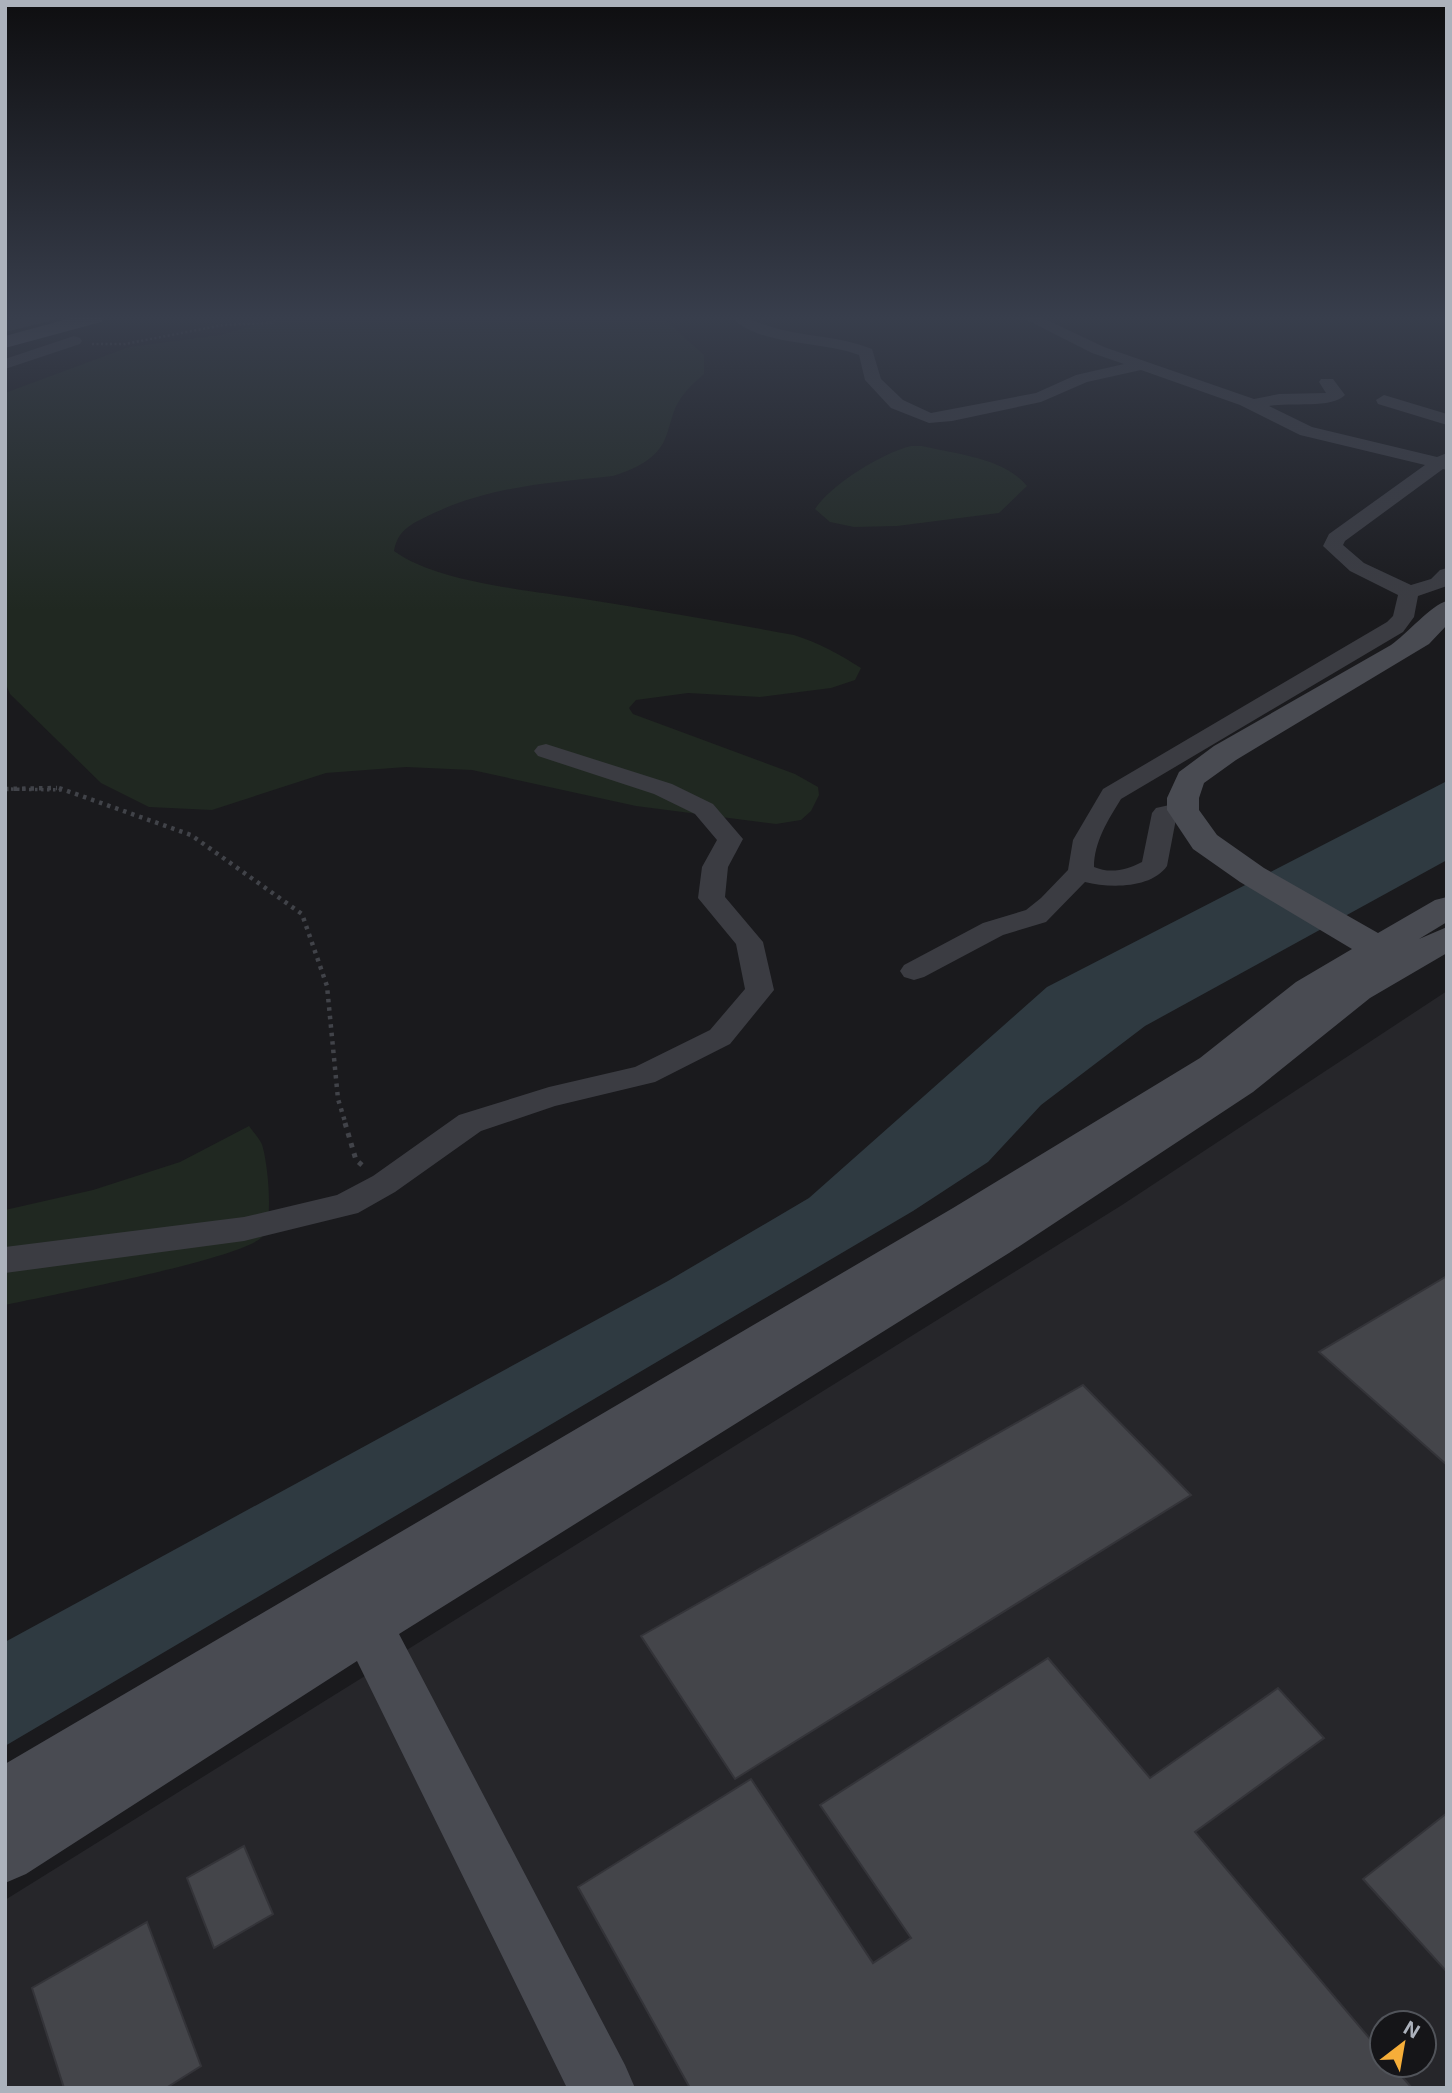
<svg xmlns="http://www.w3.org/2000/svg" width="1452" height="2093" viewBox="0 0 1452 2093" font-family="Inter,sans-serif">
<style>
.built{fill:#26262a;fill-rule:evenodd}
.green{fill:#202821}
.water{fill:#2f3a41}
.building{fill:#44454a;stroke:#343439;stroke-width:2}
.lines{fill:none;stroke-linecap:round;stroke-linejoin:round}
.path-far3{stroke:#414349;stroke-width:2.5;stroke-dasharray:2 2.5;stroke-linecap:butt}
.path-far2{stroke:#414349;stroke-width:3.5;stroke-dasharray:2.5 3.5;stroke-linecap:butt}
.path-far1{stroke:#414349;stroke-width:4.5;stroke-dasharray:3.5 5;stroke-linecap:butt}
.path{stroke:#414349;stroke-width:5;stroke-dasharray:4.5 6;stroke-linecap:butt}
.street{fill:#3b3c42;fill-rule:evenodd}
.secondary{fill:#494b52;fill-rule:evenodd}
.primary{fill:#575961;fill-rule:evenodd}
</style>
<rect width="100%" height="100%" fill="#1a1a1d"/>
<path class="built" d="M1447,991V2088H5V1900L1122,1205ZM1382,2023H1424V2065H1382Z"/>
<g class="green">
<path d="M276,318H663L704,355V374C696,381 687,389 681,398C672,410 671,425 665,439C657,459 633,470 613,476C549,483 493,486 434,513C414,523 398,528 394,551C438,583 530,590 584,599C654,610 724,622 794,635C819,643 839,654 861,668L855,680L831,688L760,697L688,693L636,700L629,708L633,714L795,774L818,787L819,795L811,811L801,820L776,824L636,806L472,770L406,767L326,773L212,810L149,807L101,783L10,694L5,682V393L129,347L221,335Z"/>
<path d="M911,446H922C955,454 1005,458 1027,486L999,513L897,526L854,527L830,522L815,509C830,485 884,452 911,446Z"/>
<path d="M249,1126C254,1133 262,1141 263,1148C268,1167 274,1223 262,1237C242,1259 46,1296 5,1305V1210L93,1190L180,1162Z"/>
</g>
<path class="water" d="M1447,781V860L1145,1026L1041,1105L988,1162L913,1211L5,1746V1642L668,1281L809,1198L1047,987Z"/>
<g class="building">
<path d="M1447,1276V1465L1319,1352Z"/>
<path d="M1083,1385L1191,1495L735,1779L641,1636Z"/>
<path d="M1048,1658L1150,1778L1278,1688L1324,1738L1195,1832L1382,2053V2065H1392L1412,2088H690L578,1887L751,1779L873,1963L911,1938L820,1805Z"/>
<path d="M1447,1813V1972L1363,1879Z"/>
<path d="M244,1846L273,1914L214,1948L187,1878Z"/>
<path d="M147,1922L201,2066L166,2088H64L32,1988Z"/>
</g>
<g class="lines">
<path class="path-far3" d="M92,344H125L223,325L272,323L275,318"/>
<path class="path-far2" d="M5,789L64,790"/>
<g class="path-far1">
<path d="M59,788L191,835L302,914L327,986L338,1099L346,1125"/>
<path d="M5,789L57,788"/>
</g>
<path class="path" d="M345,1123L356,1160L364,1167"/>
<g class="street">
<path d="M24,318H53L50,321L5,332V322Z"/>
<path d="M732,318C754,318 756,323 775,328C807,337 840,336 872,349L881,379L903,400L931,413L1036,393L1076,375L1124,364L1092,353L1023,318H1043L1104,347L1254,399L1279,394L1326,393L1319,382L1321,379H1333L1345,395C1332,409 1289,402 1269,406L1312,427L1437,457L1447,453V470L1443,469L1345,541L1343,545L1364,563L1411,585L1431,579L1440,570L1447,568V586L1418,596L1414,617L1403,632L1121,799C1108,820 1094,842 1094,867C1110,874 1127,870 1142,862L1152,813L1156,808L1183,802L1192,805L1196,810L1192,815L1176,819L1167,866C1151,889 1109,888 1085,882L1046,922L1003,935L924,977L914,980L904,977L900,971L904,965L983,923L1026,910L1041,898L1068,870L1073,840L1103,789L1387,622L1393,616L1398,595L1350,571L1323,546L1329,534L1425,465L1300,435L1240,405L1141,370L1087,382L1041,402L952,421L929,423L891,408L865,380L859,355C823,341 760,346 732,318Z"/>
<path d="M74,336L80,338L82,341L80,344L5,369V359Z"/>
<path d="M1384,395L1447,414V425L1378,404L1376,400Z"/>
<path d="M546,744L672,784L713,804L743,839L728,867L725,897L763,942L774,990L730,1044L655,1082L555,1106L481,1131L395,1192L358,1213L244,1241L5,1273V1247L244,1217L337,1195L373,1176L459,1115L549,1087L635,1067L710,1030L745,989L736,944L698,898L702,867L717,840L695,814L654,794L538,756L534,751L538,746Z"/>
</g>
<path class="secondary" d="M1447,601V625L1429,644L1236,760L1204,783L1199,798V810L1217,835L1264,868L1378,933L1435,900L1447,897V922L1419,939L1447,927V953L1370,998L1253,1092L1009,1253L399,1634L625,2065L635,2088H567L357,1661L26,1874L5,1883V1764L953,1208L1200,1058L1296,982L1352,949L1240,882L1193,849L1167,810V798L1179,772L1214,746L1391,645C1407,634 1431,605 1447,601Z"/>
<path class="primary" d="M71,318H104L101,322L5,348V336Z"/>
</g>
<linearGradient id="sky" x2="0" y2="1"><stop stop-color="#0e0e10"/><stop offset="0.52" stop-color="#383e4c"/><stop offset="1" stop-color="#383e4c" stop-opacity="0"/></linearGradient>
<rect width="1452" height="611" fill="url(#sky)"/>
<rect width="1452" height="2093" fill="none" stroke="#acb2bc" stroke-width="14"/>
<g transform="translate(1403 2044) rotate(31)"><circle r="33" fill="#151518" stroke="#51545a" stroke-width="2"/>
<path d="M0-5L12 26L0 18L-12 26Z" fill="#f6ae39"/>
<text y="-10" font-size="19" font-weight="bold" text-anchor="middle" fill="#acb2bc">N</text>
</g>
</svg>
